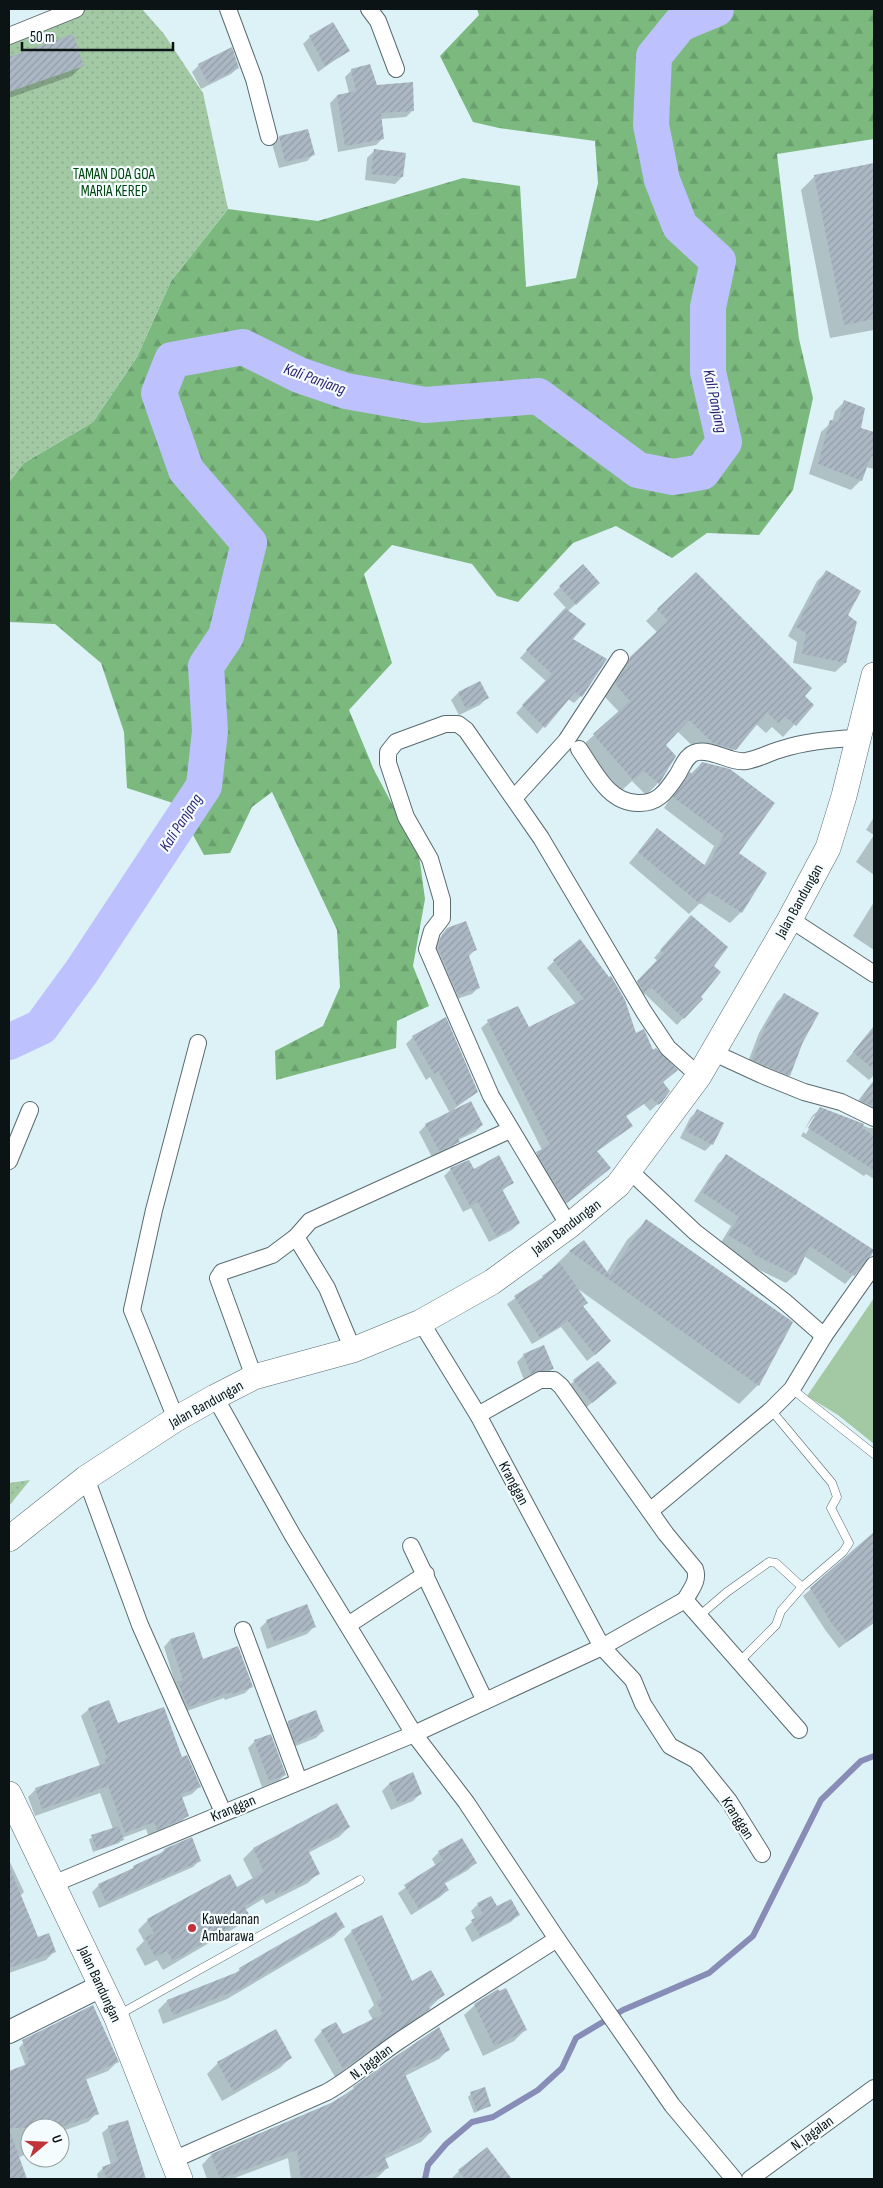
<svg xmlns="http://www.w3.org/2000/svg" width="883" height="2188" viewBox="0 0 883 2188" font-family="'Sofia Sans Condensed',sans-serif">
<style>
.grass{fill:#a3c9a4}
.forest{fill:url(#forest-firs)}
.park{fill:url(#park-dots)}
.shadow{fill:#0003;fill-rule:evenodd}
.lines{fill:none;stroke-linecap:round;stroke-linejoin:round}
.stream{stroke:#888db7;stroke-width:6}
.river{stroke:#bdc1fd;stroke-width:36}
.building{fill:url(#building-hatch)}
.lane-casing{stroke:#596b6f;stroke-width:9}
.street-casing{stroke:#596b6f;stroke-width:18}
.secondary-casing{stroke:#596b6f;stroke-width:24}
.primary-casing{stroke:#596b6f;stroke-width:26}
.lane{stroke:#fff;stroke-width:8}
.street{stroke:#fff;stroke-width:16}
.secondary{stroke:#fff;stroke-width:22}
.primary{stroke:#fff;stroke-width:25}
.poi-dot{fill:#c13239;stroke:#f4fcfe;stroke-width:2}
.labels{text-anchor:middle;stroke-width:4.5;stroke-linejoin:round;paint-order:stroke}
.park-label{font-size:15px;fill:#004710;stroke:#f4fcfe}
.street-label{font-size:15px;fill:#0c1315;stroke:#f4fcfe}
.poi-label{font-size:15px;fill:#0c1315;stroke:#f4fcfe;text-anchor:start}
.water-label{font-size:16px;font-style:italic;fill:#2a1e71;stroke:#f4fcfe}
</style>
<defs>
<pattern id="forest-firs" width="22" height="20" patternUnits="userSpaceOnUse" patternTransform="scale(1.25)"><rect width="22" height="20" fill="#7bb97f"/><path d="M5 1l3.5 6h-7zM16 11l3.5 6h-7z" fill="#699e6d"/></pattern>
<pattern id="park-dots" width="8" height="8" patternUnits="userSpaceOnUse" patternTransform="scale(1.25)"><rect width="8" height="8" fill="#a3c9a4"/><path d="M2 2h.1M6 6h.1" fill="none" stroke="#8bac8c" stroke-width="1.8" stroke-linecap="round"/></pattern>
<pattern id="building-hatch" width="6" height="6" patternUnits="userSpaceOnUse" patternTransform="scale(1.25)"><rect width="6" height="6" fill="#abb8c4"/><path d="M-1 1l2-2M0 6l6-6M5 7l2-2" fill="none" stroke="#929da8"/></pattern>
</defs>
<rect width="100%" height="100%" fill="#ddf2f7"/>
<path class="grass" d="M874,1298V1444L838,1415L807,1396Z"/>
<path class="forest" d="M477,9H874V139L777,154L799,339L813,398L793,490L759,535L707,533L672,558L616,526L573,543L518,602L497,596L472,564L392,545L364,574L392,663L349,710L374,770L419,855L425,899L413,966L429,1006L397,1021L396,1048L276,1080L275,1051L323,1026L340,987L337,930L272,792L252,807L230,853L204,855L176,804L127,788L124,732L101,663L55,624L9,622V482L24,463L93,422L137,357L171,281L228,209L318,221L463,178L520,186L526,287L576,278L598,183L595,141L499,128L473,122L440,56L479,15Z"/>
<g class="park">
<path d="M63,9H142L164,34L203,93L228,209L171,281L137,357L93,422L24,463L9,482V29Z"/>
<path d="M30,1480L9,1506V1483Z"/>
</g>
<g class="shadow">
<path d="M72,36L83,65L72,76L9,98V58Z"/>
<path d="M310,37L349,50L318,72L303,44Z"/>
<path d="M199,65L238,68L231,74L201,89L192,72Z"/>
<path d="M352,70L413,110L406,117L381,119L383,138L376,145L338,152L330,103L337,96L349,93L345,77Z"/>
<path d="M279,137L314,154L307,161L279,168L272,144Z"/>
<path d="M374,151L402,177L395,184L365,180L367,158Z"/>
<path d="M874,165V330L830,338L801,190L815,176Z"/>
<path d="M845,401L860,429L874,433V469L866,467L861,480L851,490L809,474L821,432L832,422L835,411Z"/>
<path d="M827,571L846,616L845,663L835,672L793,663L797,642L788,636L817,581Z"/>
<path d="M560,587L591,590L568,611L581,696L574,703L568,699L537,734L516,713L546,681L520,658L566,608L553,594Z"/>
<path d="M658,609L803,696L812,705L783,737L772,727L766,733L756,724L724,761L701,754L677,731L665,745L675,756L657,784L646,795L632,781L621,791L582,746L619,712L604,696L619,669L657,632L646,621Z"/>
<path d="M479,683L487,698L480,705L459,715L451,700L458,693Z"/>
<path d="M702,763L737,854L765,873L741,912L730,923L700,903L689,914L629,863L657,830L704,866L714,846L664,808L680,784Z"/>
<path d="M874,817V875L856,862L874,835L866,830Z"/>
<path d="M874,902V950L853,936Z"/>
<path d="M684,923L712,967L699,997L701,999L677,1025L645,994L636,998L631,989L658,961L654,958Z"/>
<path d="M448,929L475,950L468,957L479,987L472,994L451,1001L431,956L435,944Z"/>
<path d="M554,961L653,1052L676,1070L662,1083L661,1101L650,1111L644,1104L625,1117L631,1126L596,1152L609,1168L559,1209L530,1160L542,1150L481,1028L488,1022L518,1007L528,1028L576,1004L547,968Z"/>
<path d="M784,995L802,1042L789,1075L782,1082L746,1067L759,1033L777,1002Z"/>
<path d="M874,1026V1075L869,1080L846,1061Z"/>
<path d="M413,1037L477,1092L454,1109L482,1125L475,1132L458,1140L452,1148L432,1157L419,1132L426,1125L450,1113L430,1077L426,1080L406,1044Z"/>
<path d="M869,1089L874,1092V1120L852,1108Z"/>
<path d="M821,1108L869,1128H874V1179L866,1174L864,1176L801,1136L812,1116ZM814,1116H816L806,1134L803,1132Z"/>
<path d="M697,1111L712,1144L705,1151L680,1138L690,1118Z"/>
<path d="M727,1156L853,1275L845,1284L804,1256L795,1275L786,1283L743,1262L745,1259L720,1244L731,1226L694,1201L718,1164Z"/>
<path d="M469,1161L473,1170L512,1183L502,1191L519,1223L512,1230L489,1242L471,1208L463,1212L444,1176L451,1169Z"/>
<path d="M646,1221L792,1323L758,1385L739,1404L578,1289L586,1303L582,1307L603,1348L587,1361L561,1327L532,1344L507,1304L537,1283L570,1251L584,1241L607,1272L627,1240Z"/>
<path d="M524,1355L553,1368L546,1375L524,1380L517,1362Z"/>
<path d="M574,1381L608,1390L584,1409L567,1388Z"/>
<path d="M874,1533V1613L864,1621L868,1626L839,1648L826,1631L803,1596L839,1565L853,1550Z"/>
<path d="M267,1621L314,1627L307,1634L267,1649L260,1628Z"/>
<path d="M193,1633L202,1660L252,1686L245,1693L225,1700L224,1698L181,1713L176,1686L164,1647L170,1640Z"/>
<path d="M89,1709L181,1758L199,1787L192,1794L181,1798L187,1816L179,1824L149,1837L146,1829L122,1838L119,1843L93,1852L89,1839L113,1829L100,1793L35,1816L28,1797L36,1789L100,1766L81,1716Z"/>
<path d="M315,1712L323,1731L316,1738L288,1749L281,1729L288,1722Z"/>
<path d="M255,1741L285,1775L278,1781L262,1787L248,1748Z"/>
<path d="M412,1774L420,1794L413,1801L391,1810L382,1791L389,1784Z"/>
<path d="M337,1804L349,1827L339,1837L308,1853L318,1873L308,1883L266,1904L263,1899L245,1910L248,1916L238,1926L163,1970L157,1960L145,1966L136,1949L144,1941L138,1930L148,1920L236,1889L253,1879L243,1859L253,1849Z"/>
<path d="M164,1850L200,1860L193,1867L99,1908L92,1892L99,1885L159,1855Z"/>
<path d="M439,1852L475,1863L468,1870L444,1884L447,1890L440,1897L411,1915L398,1893L436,1866L432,1859Z"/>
<path d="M10,1862L24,1892L20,1896L38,1939L54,1952L46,1960L9,1973Z"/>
<path d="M478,1904L496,1908L518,1915L511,1922L472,1942L465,1928L475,1919L471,1911Z"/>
<path d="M343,1927L334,1936L227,1999L163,2024L158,2010L167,2001L235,1974L240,1969Z"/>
<path d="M352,1931L412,1983L443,1995L420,2017L335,2077L314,2040L322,2031L342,2036L373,2020L368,2011L374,2005L344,1939Z"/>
<path d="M498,1993L525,2030L514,2041L483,2056L464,2015L475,2005Z"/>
<path d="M28,2038L117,2062L108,2071L85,2080L97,2113L88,2122L60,2132V2128H30V2152L18,2158L26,2179H9V2073L26,2067L19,2048Z"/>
<path d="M448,2050L439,2059L405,2076L431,2132L421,2142L385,2159L388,2167L378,2177L372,2179H291L288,2158L232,2179H207L202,2165L211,2155L332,2104L354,2088Z"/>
<path d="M290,2058L280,2068L222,2101L207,2074L218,2063Z"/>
<path d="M471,2094L490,2106L474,2113L468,2097Z"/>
<path d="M127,2122L145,2179H98L97,2174L103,2168L111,2165L102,2133L109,2127Z"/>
<path d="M459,2171L509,2178L453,2179L452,2178Z"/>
</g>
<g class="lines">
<path class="stream" d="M425,2179L428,2165L446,2144L472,2122L493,2117L538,2090L562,2068L576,2038L623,2010L709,1973L753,1936L821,1800L861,1761L874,1756"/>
<path class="river" d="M9,1042L41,1027L82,971L204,786L210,731L206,666L226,636L249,543L186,470L159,393L172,360L243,347L299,375L346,391L425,405L538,396L638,470L673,477L702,472L724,442L708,372V307L718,261L680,226L662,180L651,125L654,56L680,24L716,9"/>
</g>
<g class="building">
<path d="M333,22L350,51L325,66L309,36Z"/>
<path d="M73,34L84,66L9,92V57Z"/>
<path d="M232,47L239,68L208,83L198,64Z"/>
<path d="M370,64L377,85L413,82L414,111L381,113L384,139L345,146L337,95L356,91L351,69Z"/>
<path d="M308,129L315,155L285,162L279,136Z"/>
<path d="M374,149L406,153L403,177L371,174Z"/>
<path d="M874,163V319L844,325L814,175Z"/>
<path d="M844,400L865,408L861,428L874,432V457L871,456L862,481L818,464L830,420L838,422Z"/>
<path d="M583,564L600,583L576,605L559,586Z"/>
<path d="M826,570L861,591L848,615L857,622L846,663L802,654L806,633L796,627Z"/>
<path d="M696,572L812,688L805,696L814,705L796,726L785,716L778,723L767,712L736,750L713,743L689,720L666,745L676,756L659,784L644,771L633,780L593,734L630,701L615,684L628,663L630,657L668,621L657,609Z"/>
<path d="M565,608L586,624L573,639L607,659L582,697L575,692L545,728L522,705L552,674L526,650Z"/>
<path d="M480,681L489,698L466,709L458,692Z"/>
<path d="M702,762L730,769L775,803L739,853L767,873L742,913L709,892L700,904L638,852L657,828L707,867L724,835L673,797L690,772L692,775Z"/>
<path d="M691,915L728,947L714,966L721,972L701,997L703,999L684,1019L652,988L644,992L637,981L664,953L660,950Z"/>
<path d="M466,921L477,950L468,953L480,988L458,995L438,948L441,936L447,928Z"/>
<path d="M580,939L609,977L611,976L625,1000L636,1033L644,1029L653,1050L656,1048L678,1070L663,1082L670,1091L662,1102L658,1105L652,1098L626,1116L633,1126L597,1151L611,1168L567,1203L536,1152L550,1145L487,1020L518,1006L529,1027L584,999L553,960Z"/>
<path d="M784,993L819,1013L803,1042L790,1076L752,1060L766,1025Z"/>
<path d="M446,1017L478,1092L457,1106L438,1071L434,1074L412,1036Z"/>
<path d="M874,1026V1070L853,1052Z"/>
<path d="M874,1080V1107L859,1100Z"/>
<path d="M471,1101L483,1125L458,1138L460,1142L439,1151L425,1124Z"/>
<path d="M820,1107L864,1124L862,1128L874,1136V1170L808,1128Z"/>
<path d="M697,1109L724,1123L713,1145L686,1131Z"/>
<path d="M726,1154L874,1250L871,1256L854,1276L810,1246L796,1275L751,1253L753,1250L728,1235L739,1217L702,1192Z"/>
<path d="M499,1155L514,1183L502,1189L520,1223L496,1236L478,1202L470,1206L450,1168L469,1160L474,1169Z"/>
<path d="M646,1219L793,1322L759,1386L569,1251L584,1240L610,1276Z"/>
<path d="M560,1263L588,1303L583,1306L611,1341L595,1355L568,1321L540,1338L514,1296L543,1277L542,1276Z"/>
<path d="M544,1345L554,1369L531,1374L523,1354Z"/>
<path d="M598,1361L617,1383L592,1403L573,1380Z"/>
<path d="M874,1532V1623L847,1642L832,1624L810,1588Z"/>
<path d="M307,1604L316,1627L274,1642L266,1620Z"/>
<path d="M194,1632L203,1659L238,1646L253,1687L232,1694L231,1692L188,1707L178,1682L183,1680L170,1639Z"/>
<path d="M109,1700L118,1723L164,1707L182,1757L187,1755L201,1787L181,1794L189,1816L157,1830L154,1822L125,1833L108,1786L42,1809L35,1788L106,1763L104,1759L107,1758L88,1708Z"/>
<path d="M316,1710L324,1731L295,1743L288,1721Z"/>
<path d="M271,1734L286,1775L269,1781L254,1740Z"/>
<path d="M413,1772L422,1794L398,1804L389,1783Z"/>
<path d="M337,1803L350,1827L308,1850L320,1874L276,1895L274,1890L244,1906L250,1916L173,1961L167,1951L155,1957L145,1938L154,1933L147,1919L230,1874L237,1887L264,1872L253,1848Z"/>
<path d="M119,1826L124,1840L97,1850L91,1835Z"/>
<path d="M192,1837L201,1861L106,1902L98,1884L134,1868L133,1866L165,1851L164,1849Z"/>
<path d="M462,1838L477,1863L444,1882L449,1890L419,1909L404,1885L443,1860L438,1851Z"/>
<path d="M9,1866L38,1937L49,1933L56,1952L9,1968Z"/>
<path d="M491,1896L497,1906L511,1899L520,1915L480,1936L471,1920L483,1914L477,1903Z"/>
<path d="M336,1912L345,1927L237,1990L173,2015L167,2000L240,1971L239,1968Z"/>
<path d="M382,1915L412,1981L431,1970L445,1995L428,2005L430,2009L343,2069L321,2030L336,2022L343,2034L383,2014L376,2002L382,1998L351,1930Z"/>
<path d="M506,1988L527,2030L494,2046L474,2004L498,1989L499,1991Z"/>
<path d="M93,2005L119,2062L85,2076L99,2114L58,2128H9V2071L27,2064L26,2061L29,2059L22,2040Z"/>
<path d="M439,2027L450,2050L404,2072L432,2132L384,2155L389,2168L358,2179H301L297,2150L220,2179L211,2154L331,2103L354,2089L353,2087L396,2056Z"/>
<path d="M276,2029L292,2058L233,2091L217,2062Z"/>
<path d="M485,2087L491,2106L477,2111L470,2092Z"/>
<path d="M128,2120L146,2179H107L102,2167L118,2161L108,2126Z"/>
<path d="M9,2134H11L27,2179H9Z"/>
<path d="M487,2147L512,2179H465L458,2170Z"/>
</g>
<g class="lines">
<defs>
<g id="lane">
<path d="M792,1389L874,1454"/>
<path d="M699,1616L727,1592L769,1562L776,1563L802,1587"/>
<path d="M739,1662L776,1625L781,1611L802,1587L843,1552L849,1543L831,1508L837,1497L832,1483L771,1410"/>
<path d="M120,2014L360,1880"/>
</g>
<g id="street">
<path d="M228,9L254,79L269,137"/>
<path d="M369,9L378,21L396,69"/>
<path d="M9,36L76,9"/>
<path d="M579,749C594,770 608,803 638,803C659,804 667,790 678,774C683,765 687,754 697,752C714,749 729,763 746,761C759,759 770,752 782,749C807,741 831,739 857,738"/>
<path d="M515,797L566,741L620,658"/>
<path d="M790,919L874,974"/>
<path d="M712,1052L762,1075L804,1092L841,1102L874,1118"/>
<path d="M9,1161L30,1110"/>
<path d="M630,1171L695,1232L784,1301L824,1336L874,1265"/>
<path d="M569,1226L491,1096L427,949L432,931L442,918V900L430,859L406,817L388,763V752L396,742L445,724H458L466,730L541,838L644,1012L668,1048L699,1076"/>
<path d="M296,1237L327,1288L353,1350"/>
<path d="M421,1322L478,1415L602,1647L633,1680L643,1704L670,1746L696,1760L729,1801L762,1854"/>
<path d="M254,1377L218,1278L222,1272L272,1255L296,1237L310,1221L510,1130"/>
<path d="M215,1397L293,1536L414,1734L466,1802L557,1939L672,2105L734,2179"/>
<path d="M478,1415L540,1380H554L561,1386L666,1534L695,1569C699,1581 691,1589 685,1600"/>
<path d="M176,1419L132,1310L154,1210L198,1043"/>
<path d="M86,1478L140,1625L223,1812"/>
<path d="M650,1511L771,1410L792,1389L824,1336"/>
<path d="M411,1546L485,1701"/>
<path d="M348,1625L426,1574"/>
<path d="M243,1630L299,1781"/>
<path d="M53,1884L414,1734L602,1647L685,1600L799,1730"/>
<path d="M173,2160L327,2092C353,2077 374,2058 399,2041C451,2006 504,1973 557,1939"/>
<path d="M750,2179L874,2088"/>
</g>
<path id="secondary" d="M9,2032L101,1986"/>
<g id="primary">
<path d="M9,1539L86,1478L176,1419L215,1397L254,1377L353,1350L421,1322L492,1282L569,1226L618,1185L699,1076L790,919L828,848L844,796L874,675"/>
<path d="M9,1794L116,2016L180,2179"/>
</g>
</defs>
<use href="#lane" class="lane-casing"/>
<use href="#street" class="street-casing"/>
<use href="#secondary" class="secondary-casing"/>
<use href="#primary" class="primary-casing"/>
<use href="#lane" class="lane"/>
<use href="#street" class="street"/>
<use href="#secondary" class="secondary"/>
<use href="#primary" class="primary"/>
</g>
<circle class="poi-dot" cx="192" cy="1928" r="5"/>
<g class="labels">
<g class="park-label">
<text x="114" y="179">TAMAN DOA GOA<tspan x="114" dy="17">MARIA KEREP</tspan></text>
</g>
<g class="street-label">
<text transform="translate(799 901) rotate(-61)" y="5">Jalan Bandungan</text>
<text transform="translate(566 1227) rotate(-37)" y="5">Jalan Bandungan</text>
<text transform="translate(206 1404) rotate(-29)" y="5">Jalan Bandungan</text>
<text transform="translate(514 1483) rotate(62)" y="5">Kranggan</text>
<text transform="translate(233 1808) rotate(-23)" y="5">Kranggan</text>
<text transform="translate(738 1818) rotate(57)" y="5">Kranggan</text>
<text transform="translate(100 1984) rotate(65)" y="5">Jalan Bandungan</text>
<text transform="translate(371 2062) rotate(-37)" y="5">N. Jagalan</text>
<text transform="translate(812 2133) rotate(-36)" y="5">N. Jagalan</text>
</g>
<g class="poi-label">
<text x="202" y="1924">Kawedanan<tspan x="202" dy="17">Ambarawa</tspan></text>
</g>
<g class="water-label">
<text transform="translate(315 378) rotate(20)" y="6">Kali Panjang</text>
<text transform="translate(716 401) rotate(78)" y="6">Kali Panjang</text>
<text transform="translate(180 822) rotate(-57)" y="6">Kali Panjang</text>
</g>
</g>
<rect width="883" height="2188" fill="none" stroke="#0c1315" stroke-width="20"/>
<g transform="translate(45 2143) rotate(71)"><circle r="24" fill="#f4fcfe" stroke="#979fa1"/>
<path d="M0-4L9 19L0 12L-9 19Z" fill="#c13239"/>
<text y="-8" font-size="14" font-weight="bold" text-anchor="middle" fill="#0c1315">U</text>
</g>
<path d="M22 42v8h151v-8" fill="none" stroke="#0c1315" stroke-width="2.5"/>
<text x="30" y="42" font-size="15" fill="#0c1315" stroke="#f4fcfe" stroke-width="4" paint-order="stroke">50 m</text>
</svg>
